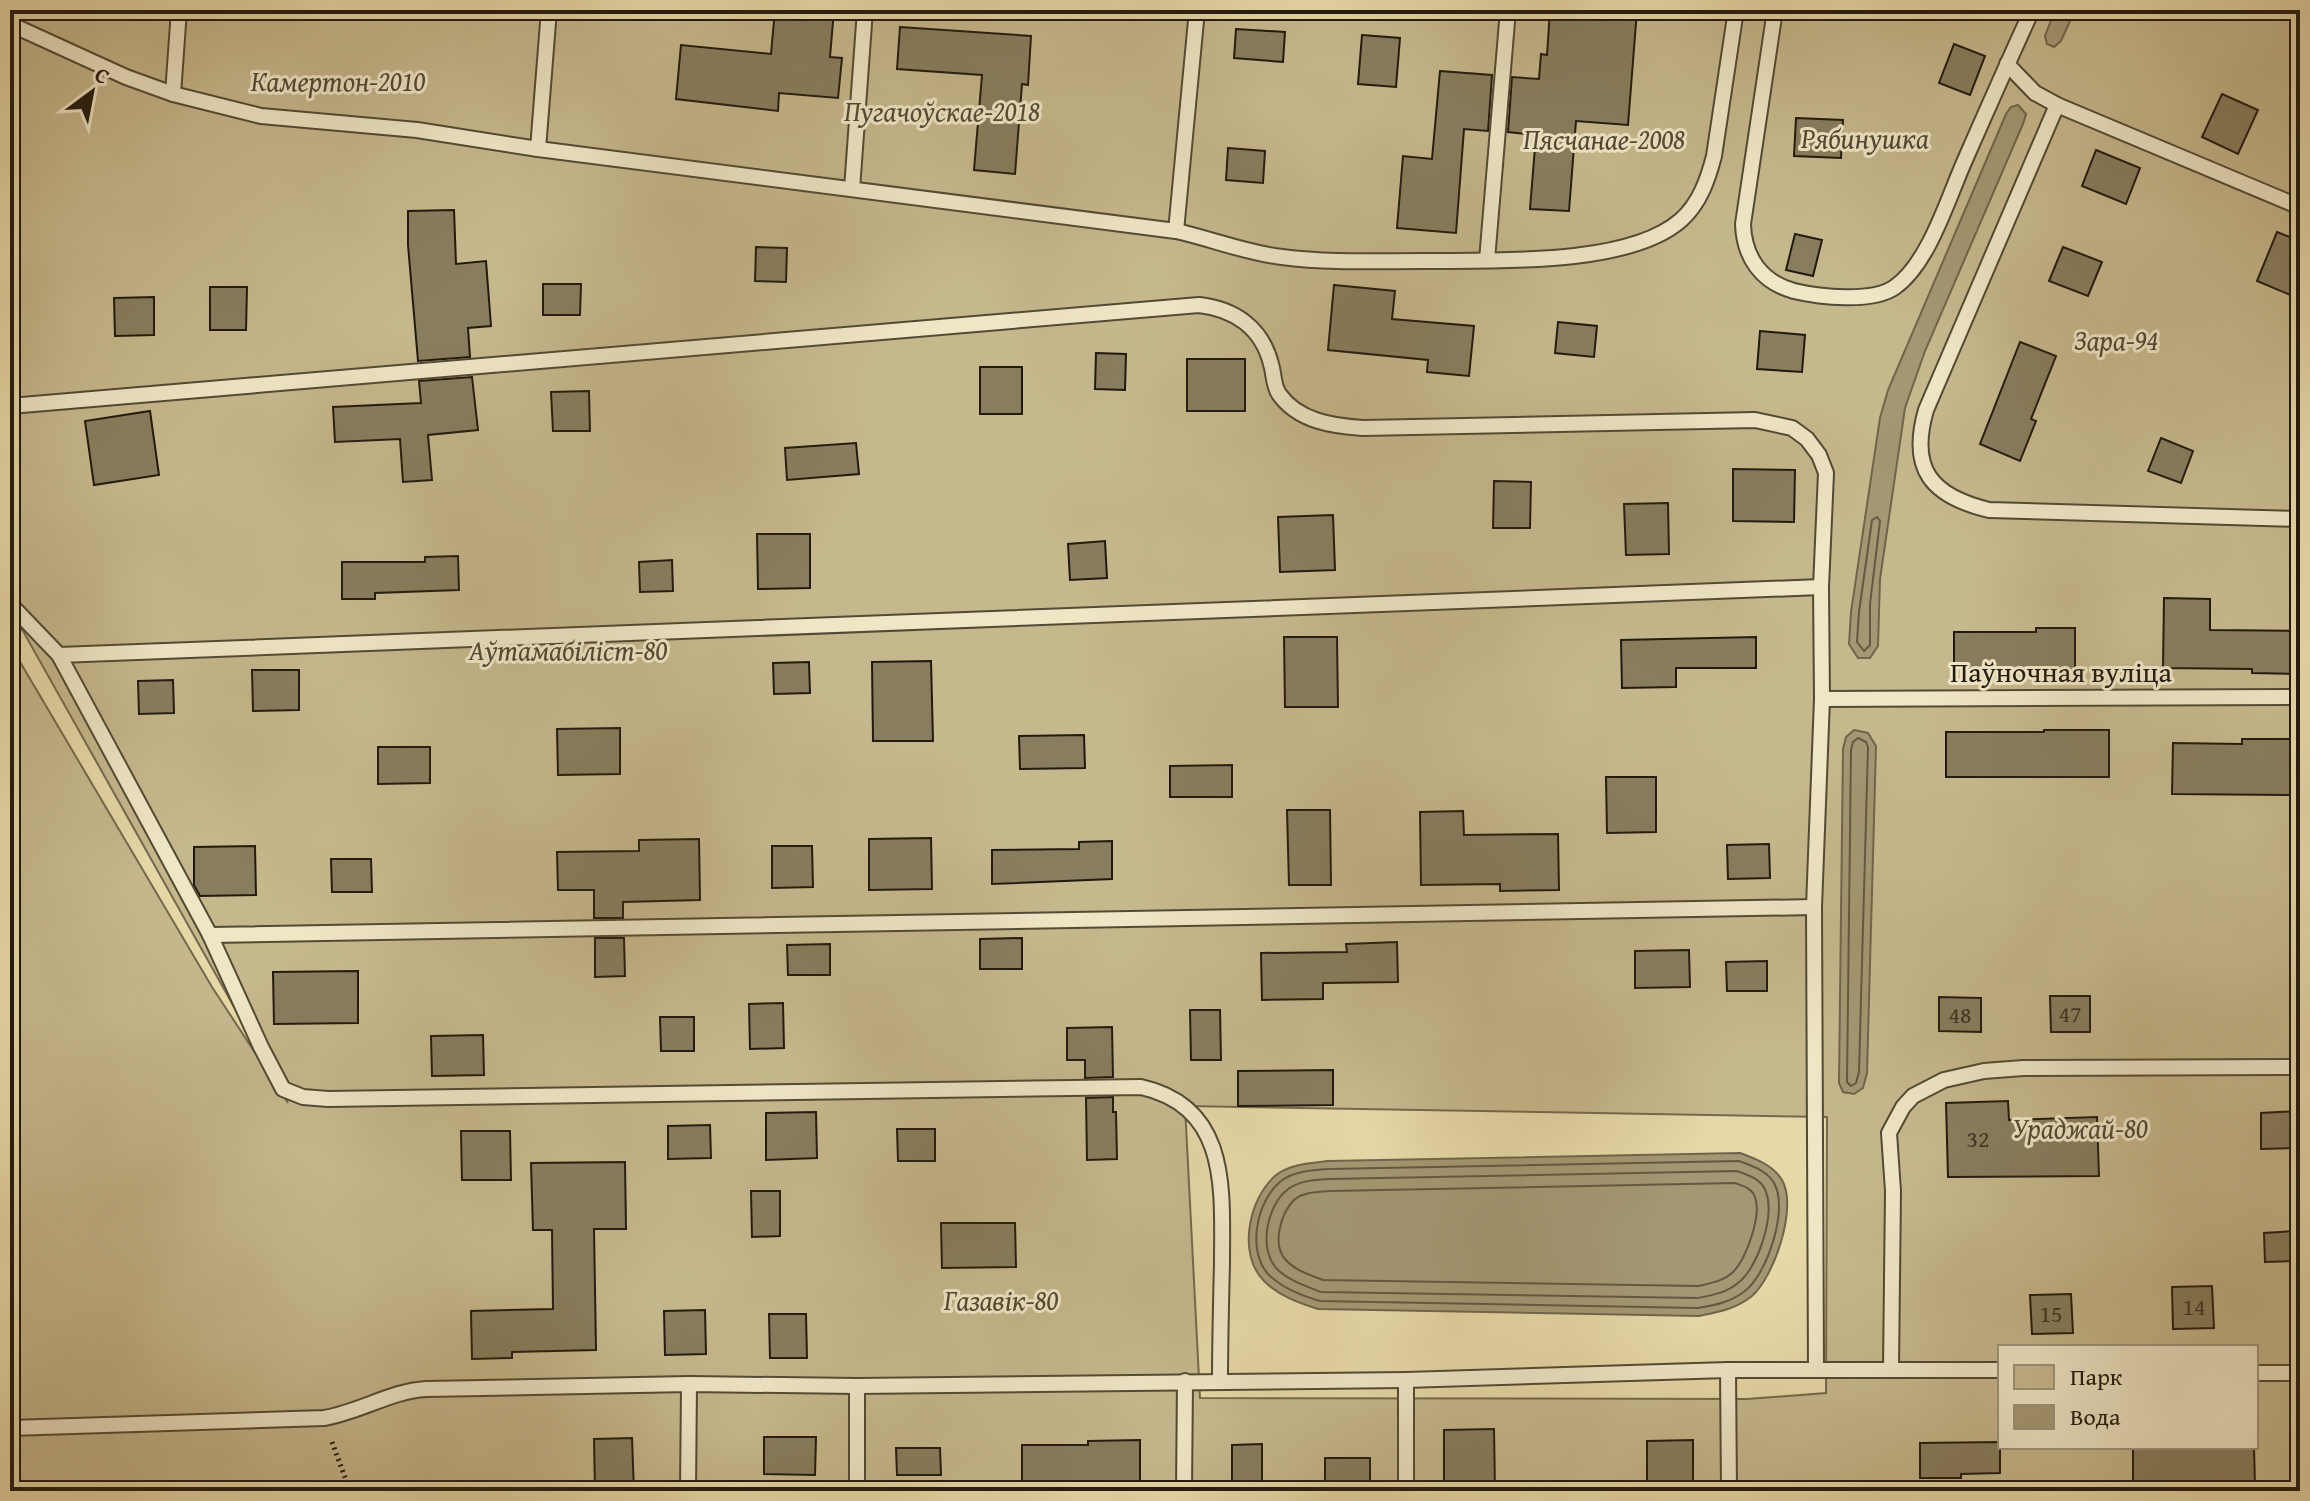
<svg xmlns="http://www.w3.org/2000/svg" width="2310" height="1501" viewBox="0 0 2310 1501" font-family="'Gentium Book Plus',serif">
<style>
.green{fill:#c6b88d;stroke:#74694e;stroke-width:2;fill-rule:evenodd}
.water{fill:#a49773;stroke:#70654b;stroke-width:2}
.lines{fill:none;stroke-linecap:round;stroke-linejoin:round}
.shore{stroke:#635841;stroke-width:2}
.building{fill:#887d5e;stroke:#221a0f;stroke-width:2}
.service-casing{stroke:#534a35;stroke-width:18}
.path{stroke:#221a0f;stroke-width:5;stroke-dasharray:2 4;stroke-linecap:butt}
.service{stroke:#efe6c6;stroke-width:14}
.labels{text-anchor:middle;stroke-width:6;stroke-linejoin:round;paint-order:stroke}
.number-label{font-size:24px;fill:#3c3323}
.park-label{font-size:28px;font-style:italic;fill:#534935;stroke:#efe6c6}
.street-label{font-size:28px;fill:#221a0f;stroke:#efe6c6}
</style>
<rect width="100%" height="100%" fill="#e7d8a7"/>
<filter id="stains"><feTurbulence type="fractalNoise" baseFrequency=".0025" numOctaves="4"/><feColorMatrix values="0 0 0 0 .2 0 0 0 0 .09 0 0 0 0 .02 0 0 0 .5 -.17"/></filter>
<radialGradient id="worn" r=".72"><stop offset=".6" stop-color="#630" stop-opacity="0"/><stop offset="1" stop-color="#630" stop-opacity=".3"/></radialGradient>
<path class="green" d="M10,10H2300V1491H10V645L212,987L288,1103L23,631L10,618ZM1185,1106L1827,1117L1826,1393L1747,1399L1200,1398ZM2000,1347H2256V1447H2000Z"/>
<g class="water">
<path d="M2055,10H2075L2061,41L2054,47L2047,44L2045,36Z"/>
<path d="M2018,105L2026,114L2023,124L1925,351L1905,408L1880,579L1878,646L1870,658H1858L1849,644L1851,612L1880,418L1888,390L2006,114L2011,107Z"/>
<path d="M1854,730L1868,733L1876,746L1867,1073L1863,1088L1854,1094L1843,1092L1839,1083L1843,749L1846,737Z"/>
<path d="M1740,1153C1756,1159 1773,1165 1782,1180C1798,1207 1774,1277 1752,1296C1736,1309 1719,1312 1699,1316L1318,1309C1299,1303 1279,1296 1264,1281C1237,1254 1249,1199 1275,1176C1289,1164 1311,1163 1328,1161Z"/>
</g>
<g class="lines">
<g class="shore">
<path d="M1877,517L1880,521L1870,604V645L1864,651L1857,642L1859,612L1872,520Z"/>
<path d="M1858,738L1866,742L1868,747L1859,1072L1856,1083L1851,1086L1847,1082L1851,750L1853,742Z"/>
<path d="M1739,1161C1752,1166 1769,1171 1775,1185C1788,1211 1767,1274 1745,1291C1731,1302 1716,1305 1698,1308L1320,1301C1302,1296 1284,1289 1270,1276C1246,1253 1256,1201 1281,1181C1294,1171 1313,1170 1329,1169Z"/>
<path d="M1737,1171C1748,1175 1762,1179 1766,1192C1775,1216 1758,1268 1738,1283C1726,1293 1713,1295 1698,1298L1321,1292C1306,1286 1289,1281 1277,1269C1258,1249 1267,1206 1287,1190C1299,1180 1316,1180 1329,1179Z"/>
<path d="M1735,1183C1743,1186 1752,1188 1755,1197C1762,1215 1746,1260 1732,1273C1722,1282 1710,1283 1698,1286L1323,1280C1310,1275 1294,1270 1285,1259C1272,1244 1281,1213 1294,1200C1303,1192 1318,1192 1330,1191Z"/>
</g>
</g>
<g class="building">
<path d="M775,10H834L830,57L842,58L838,98L779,93L778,111L676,99L681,45L771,54Z"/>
<path d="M1550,10H1637L1628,125L1576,121L1569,211L1530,209L1536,135L1508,132L1512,77L1539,79L1541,54L1547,55Z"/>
<path d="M900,27L1031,36L1028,85L1022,84L1015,174L974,170L982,75L897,69Z"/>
<path d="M1236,29L1285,32L1283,62L1234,58Z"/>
<path d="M1362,35L1400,38L1396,87L1358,84Z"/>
<path d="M1954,44L1985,56L1970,95L1939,83Z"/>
<path d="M1440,71L1492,75L1488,131L1464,129L1456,233L1397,228L1403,156L1432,159Z"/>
<path d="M2222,94L2258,110L2238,154L2202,137Z"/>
<path d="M1796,118L1843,120L1841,158L1794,156Z"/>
<path d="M1228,148L1265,151L1263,183L1226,180Z"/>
<path d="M2096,150L2140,168L2126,204L2082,186Z"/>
<path d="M454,210L456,264L486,261L491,326L468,328L470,357L418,361L408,245V211Z"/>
<path d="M2277,232L2300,241V299L2257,281Z"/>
<path d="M1795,234L1822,240L1813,276L1786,270Z"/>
<path d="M756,247L787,248L786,282L755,281Z"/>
<path d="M2063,247L2102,262L2088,296L2049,281Z"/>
<path d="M543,284H581L580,315H543Z"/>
<path d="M1334,285L1395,291L1392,319L1474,326L1469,376L1427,372L1428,360L1328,350Z"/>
<path d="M210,287H247L246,330H210Z"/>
<path d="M154,297V335L115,336L114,298Z"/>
<path d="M1558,322L1597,326L1594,357L1555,353Z"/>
<path d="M1760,331L1805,335L1802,372L1757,369Z"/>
<path d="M2020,342L2056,356L2031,419L2036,421L2020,461L1980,444Z"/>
<path d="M1096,353L1126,354L1125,390L1095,389Z"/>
<rect x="1187" y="359" width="58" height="52"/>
<rect x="980" y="367" width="42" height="47"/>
<path d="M472,377L478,430L428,435L432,480L403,482L400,439L335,442L333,407L421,403L419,381Z"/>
<path d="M589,391L590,431H553L551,392Z"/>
<path d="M150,411L159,475L94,485L85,421Z"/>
<path d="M2161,438L2193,451L2181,483L2148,471Z"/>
<path d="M856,443L859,474L787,480L785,448Z"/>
<path d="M1733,469L1795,470L1794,522L1733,521Z"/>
<path d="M1494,481L1531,482L1530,528H1493Z"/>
<path d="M1668,503L1669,554L1626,555L1624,504Z"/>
<path d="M1333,515L1335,570L1280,572L1278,517Z"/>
<path d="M757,534H810V588L758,589Z"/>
<path d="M1105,541L1107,578L1070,580L1068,544Z"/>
<path d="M458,556L459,590L375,593V599H342V562H425V557Z"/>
<path d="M672,560L673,591L640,592L639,562Z"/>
<path d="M2164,598L2210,599V630L2300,631V674L2252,673V669L2163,668Z"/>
<path d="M2036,628H2075V670L1954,668V632H2036Z"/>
<path d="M1284,637H1337L1338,707H1285Z"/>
<path d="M1756,637V668H1676V687L1622,688L1621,640Z"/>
<path d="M931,661L933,741H873L872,662Z"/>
<path d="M809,662L810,693L774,694L773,663Z"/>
<path d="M252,670H299V710L253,711Z"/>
<path d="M173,680L174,713L139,714L138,681Z"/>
<path d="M620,728V774L558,775L557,729Z"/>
<path d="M2044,730H2109V777H1946V732H2044Z"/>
<path d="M1084,735L1085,768L1020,769L1019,736Z"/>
<path d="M2242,739H2297V795L2172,794L2173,743L2242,744Z"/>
<path d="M378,747H430V783L378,784Z"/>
<path d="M1232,765V797H1170V766Z"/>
<path d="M1606,777H1656V832L1607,833Z"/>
<path d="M1287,810H1330L1331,885H1289Z"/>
<path d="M1463,811L1464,835L1558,834L1559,890L1500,891V884L1421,885L1420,812Z"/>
<path d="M931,838L932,889L869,890V839Z"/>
<path d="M699,839L700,900L623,902V918H594V890H558L557,852L639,851V840Z"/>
<path d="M1112,841V879L992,884V850L1079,849V842Z"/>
<path d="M1769,844L1770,878L1728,879L1727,845Z"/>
<path d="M255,846L256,895L200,896L194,885V847Z"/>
<path d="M772,846H812L813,887L772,888Z"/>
<path d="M331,859H371L372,892H332Z"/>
<path d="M595,938H624L625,976L595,977Z"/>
<path d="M1022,938V969H980V939Z"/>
<path d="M1397,942L1398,982L1323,983V999L1262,1000L1261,953L1347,952L1346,944Z"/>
<path d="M830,944V975H788L787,945Z"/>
<path d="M1689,950L1690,987L1635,988V951Z"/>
<path d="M1767,961V991H1727L1726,962Z"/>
<path d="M358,971V1023L274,1024L273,972Z"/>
<path d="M2050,996H2090V1032H2051Z"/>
<path d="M1939,997L1981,998V1032L1939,1031Z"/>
<path d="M783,1003L784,1048L750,1049L749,1004Z"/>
<path d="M1190,1010H1220L1221,1060H1191Z"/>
<path d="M660,1017H694V1051H661Z"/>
<path d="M1112,1027L1113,1077L1085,1078V1060H1067V1028Z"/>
<path d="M483,1035L484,1075L432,1076L431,1036Z"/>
<path d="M1333,1070V1105L1238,1106V1071Z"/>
<path d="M1113,1097V1112H1116L1117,1159L1087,1160L1086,1098Z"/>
<path d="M2008,1101L2009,1120L2097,1117L2099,1176L1948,1177L1946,1103Z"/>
<path d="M2300,1111V1148L2261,1149V1113Z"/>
<path d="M816,1112L817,1158L766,1160V1113Z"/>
<path d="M710,1125L711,1158L668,1159V1126Z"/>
<path d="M897,1129H935V1161H898Z"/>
<path d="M461,1131H510L511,1180H462Z"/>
<path d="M625,1162L626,1229H594L596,1350L512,1352V1358L472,1359L471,1311L553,1309L552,1230H533L531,1163Z"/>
<path d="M751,1191H780V1236L752,1237Z"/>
<path d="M941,1223H1015L1016,1267L942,1268Z"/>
<path d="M2294,1231L2295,1261L2265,1262L2264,1233Z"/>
<path d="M2212,1286L2214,1328L2173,1329L2172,1287Z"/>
<path d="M2071,1294L2073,1333L2032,1334L2030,1295Z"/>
<path d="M705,1310L706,1354L665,1355L664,1311Z"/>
<path d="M769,1314H806L807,1358H770Z"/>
<path d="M1494,1429L1495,1491H1444V1430Z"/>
<path d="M764,1437H816L815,1475L764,1474Z"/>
<path d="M632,1438L634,1491H595L594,1439Z"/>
<path d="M1140,1440V1491H1022V1445H1088V1441Z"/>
<path d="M1693,1440V1482H1647V1441Z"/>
<path d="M2000,1442V1473L1961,1474V1478H1920V1443Z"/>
<path d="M1262,1444V1489H1232V1445Z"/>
<path d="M2133,1447H2254L2255,1486L2133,1485Z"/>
<path d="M896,1448H940L941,1475H897Z"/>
<rect x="1325" y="1458" width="45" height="33"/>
</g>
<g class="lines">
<defs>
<g id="service">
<path d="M1775,10L1743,224C1744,257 1761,282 1794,291C1819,297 1873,303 1895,287C1929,263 1948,198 1965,160C1987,110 2009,60 2032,10"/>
<path d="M10,24L126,77L173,94L261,116L417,130L538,149L1176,231C1212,239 1246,253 1282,257C1328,263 1375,261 1422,261C1490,260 1628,267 1681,220C1700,203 1708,179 1714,156L1736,10"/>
<path d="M2007,64L2035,93L2057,105L2300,207"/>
<path d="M173,94L179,10"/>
<path d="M2057,105L1926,410C1909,469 1931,496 1989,510L2300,519"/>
<path d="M538,149L549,10"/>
<path d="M852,189L865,10"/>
<path d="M1176,231L1197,10"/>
<path d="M1487,260L1508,10"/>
<path d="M10,406L1199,305C1235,309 1262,328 1271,364C1274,373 1273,385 1279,394C1298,421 1332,426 1363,428L1755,420L1792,428L1807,439L1819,455L1826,473L1821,587L1822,699L1814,907L1816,1369"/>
<path d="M10,604L59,655L210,935L261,1047L283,1089L303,1097L328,1099L1141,1087C1230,1107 1222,1190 1222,1263C1221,1303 1220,1342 1220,1381"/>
<path d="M59,655L1821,587"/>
<path d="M1822,699L2300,697"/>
<path d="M210,935L1814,907"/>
<path d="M1891,1369L1893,1191L1889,1133L1903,1107L1913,1096L1944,1080L1984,1071L2023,1068L2300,1067"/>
<path d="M1728,1370L1729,1491"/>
<path d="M2256,1373H2300"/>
<path d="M10,1428L324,1418C360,1412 391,1391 426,1389L689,1384L857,1386L1406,1380L1728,1370H2000"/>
<path d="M688,1491L689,1384"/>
<path d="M857,1491V1386"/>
<path d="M1184,1491L1185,1381"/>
<path d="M1406,1491V1380"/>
</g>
</defs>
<use href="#service" class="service-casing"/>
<path class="path" d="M332,1442L350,1491"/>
<use href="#service" class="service"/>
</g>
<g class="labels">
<g class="number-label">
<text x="2070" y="1022">47</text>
<text x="1960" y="1023">48</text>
<text x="1978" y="1147">32</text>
<text x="2194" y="1315">14</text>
<text x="2051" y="1322">15</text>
</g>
<g class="park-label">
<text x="338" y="91">Камертон-2010</text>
<text x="942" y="121">Пугачоўскае-2018</text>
<text x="1865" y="148">Рябинушка</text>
<text x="1604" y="149">Пясчанае-2008</text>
<text x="2116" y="350">Зара-94</text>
<text x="568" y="660">Аўтамабіліст-80</text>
<text x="2080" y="1138">Ураджай-80</text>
<text x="1001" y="1310">Газавік-80</text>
</g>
<g class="street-label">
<text x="2061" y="682">Паўночная вуліца</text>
</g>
</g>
<rect width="2310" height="1501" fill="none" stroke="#e7d8a7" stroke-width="40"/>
<rect x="12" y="12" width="2286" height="1477" fill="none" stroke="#221a0f" stroke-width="4"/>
<rect x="20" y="20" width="2270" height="1461" fill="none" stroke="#221a0f" stroke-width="2"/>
<rect x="1998" y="1345" width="260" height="104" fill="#efe6c6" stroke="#9d947d" stroke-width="2"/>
<rect x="2014" y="1365" width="40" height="24" fill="#c6b88d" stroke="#9d947d" stroke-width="2"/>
<text x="2070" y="1385" font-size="24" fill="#221a0f">Парк</text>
<rect x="2014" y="1405" width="40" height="24" fill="#a49773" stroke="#9d947d" stroke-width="2"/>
<text x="2070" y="1425" font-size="24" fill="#221a0f">Вода</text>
<g transform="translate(92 92) rotate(32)" stroke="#efe6c6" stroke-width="6" paint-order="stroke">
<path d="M0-6L14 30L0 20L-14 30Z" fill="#221a0f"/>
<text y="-12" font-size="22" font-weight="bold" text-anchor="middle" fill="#221a0f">С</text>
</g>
<rect width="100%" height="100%" filter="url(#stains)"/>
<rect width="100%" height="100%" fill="url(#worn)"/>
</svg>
